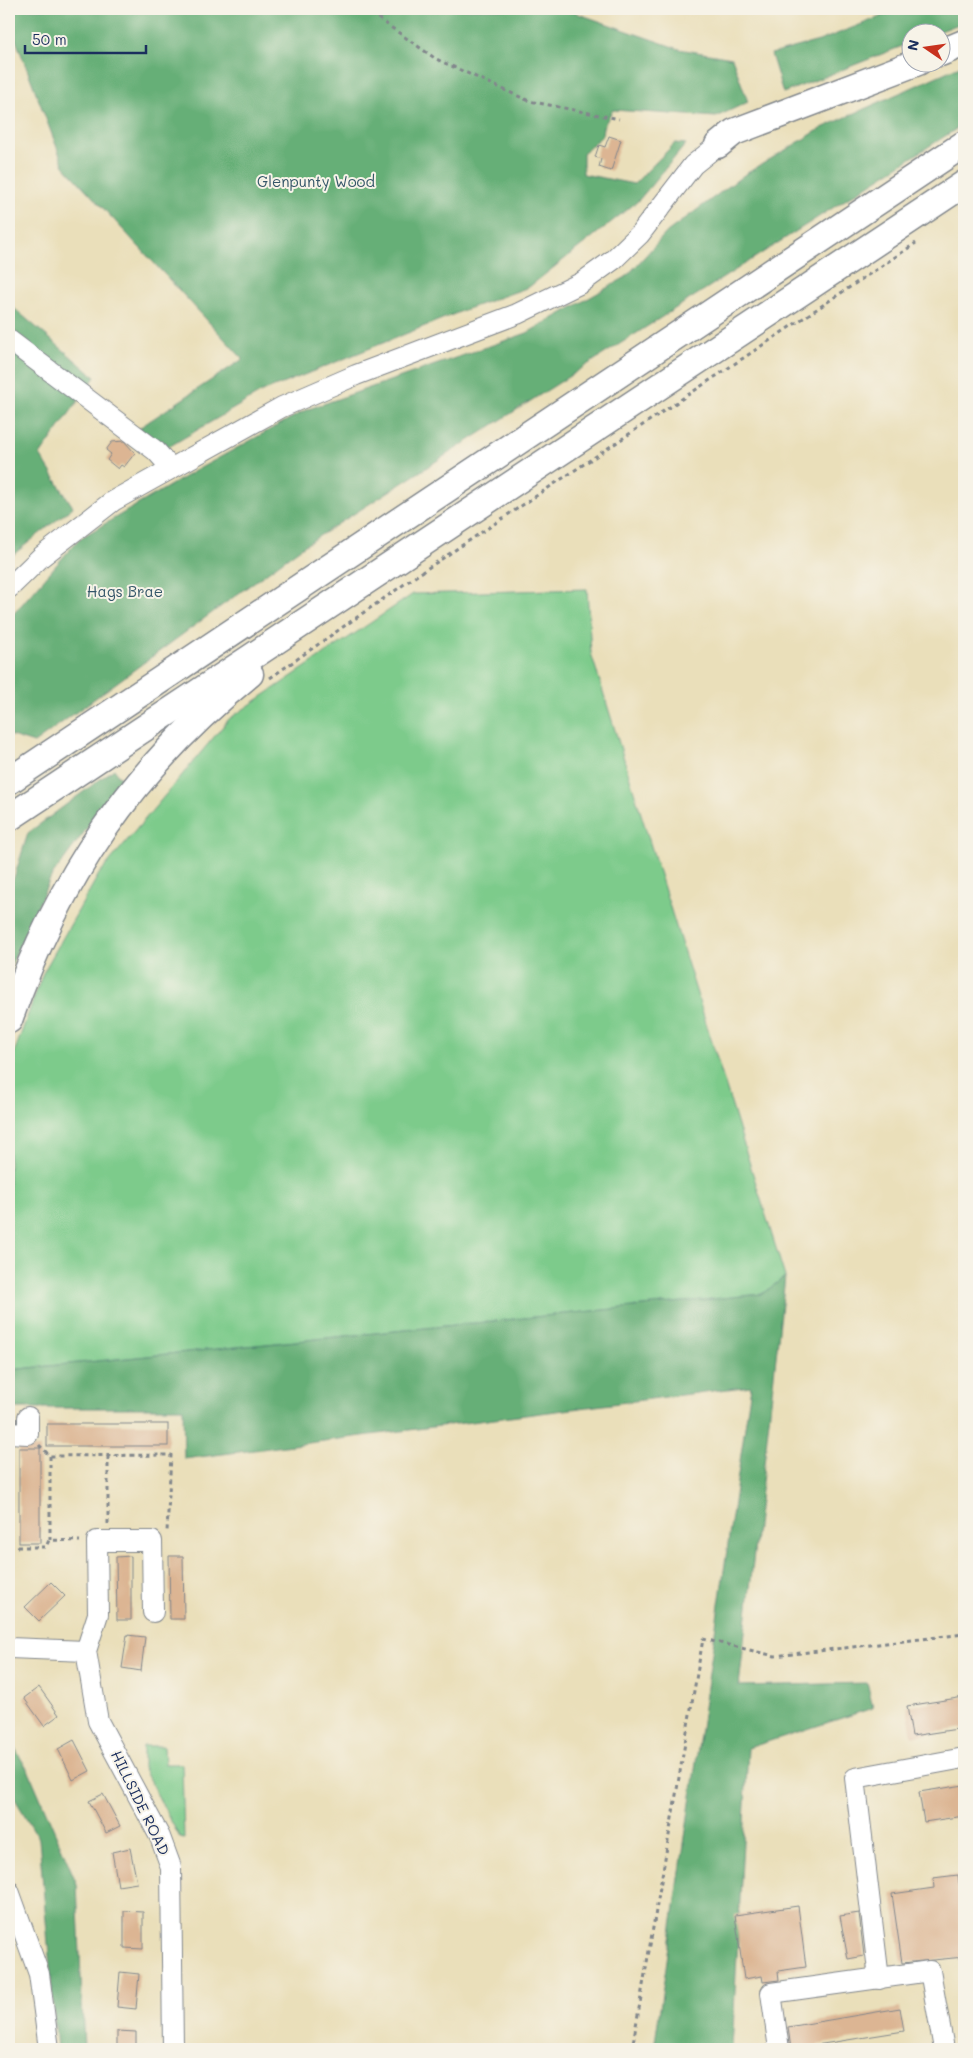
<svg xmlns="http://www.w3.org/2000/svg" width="973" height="2058" viewBox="0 0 973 2058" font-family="Mali,sans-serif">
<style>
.green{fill:#7dcb8b;stroke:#4c7d74}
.forest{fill:#66af77;stroke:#406f6a}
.building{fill:#dcb593}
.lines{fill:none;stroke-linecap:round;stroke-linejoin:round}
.minor-casing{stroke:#82878c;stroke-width:22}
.major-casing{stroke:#82878c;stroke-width:29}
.path{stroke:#82878c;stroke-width:3;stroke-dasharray:4 4;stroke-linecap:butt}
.minor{stroke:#fff;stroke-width:20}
.major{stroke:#fff;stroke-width:26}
.labels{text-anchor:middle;stroke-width:4;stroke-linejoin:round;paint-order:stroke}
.park-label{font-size:15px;fill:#345669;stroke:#f7f3e8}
.street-label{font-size:15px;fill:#1b2f5e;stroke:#f7f3e8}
</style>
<rect width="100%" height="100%" fill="#f7f3e8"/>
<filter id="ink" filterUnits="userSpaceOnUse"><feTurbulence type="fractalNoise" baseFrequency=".02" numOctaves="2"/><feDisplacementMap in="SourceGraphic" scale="10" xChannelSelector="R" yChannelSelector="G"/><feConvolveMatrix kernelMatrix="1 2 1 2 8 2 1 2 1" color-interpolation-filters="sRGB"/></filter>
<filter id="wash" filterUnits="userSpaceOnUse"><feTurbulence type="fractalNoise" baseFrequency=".0096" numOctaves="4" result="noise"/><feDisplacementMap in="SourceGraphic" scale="20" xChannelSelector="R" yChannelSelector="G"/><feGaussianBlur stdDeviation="1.12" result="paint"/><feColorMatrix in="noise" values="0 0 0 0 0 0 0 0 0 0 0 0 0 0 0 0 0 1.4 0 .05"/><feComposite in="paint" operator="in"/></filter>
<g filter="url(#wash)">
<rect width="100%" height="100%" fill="#eadfba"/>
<g class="green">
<path d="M587,589L591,653L785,1277L763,1294L9,1370V1067L43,973L99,874L229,719L413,594Z"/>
<path d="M143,1746H164L165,1764H182L184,1839L180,1838L143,1768Z"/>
</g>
<g class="forest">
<path d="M9,9H569L579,14L679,49L732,58L748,102L716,117L613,110L603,127L602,136L583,153V174L634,184L675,143L686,144L638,201L529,287L467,309L262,392L165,449L139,428L243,359L64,166L9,22Z"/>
<path d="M900,9H964V22L938,32H910V43L783,93L771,54L819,41Z"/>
<path d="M964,64V124L302,547L34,743L9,735V619L79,539L193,472L306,410L527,333L626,277L667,232L744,175L822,128Z"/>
<path d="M9,304L95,377L40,455L73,507L9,558Z"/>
<path d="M114,769L122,781L51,877L9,969V883L14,878L28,833Z"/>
<path d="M785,1277L739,1686L867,1683L873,1708L748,1748L732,2049H654L751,1386L184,1459L183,1408H9V1370L762,1294Z"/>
<path d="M9,1738L30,1774L77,1884L84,2049H57L39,1839L9,1789Z"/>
</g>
<g id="blocks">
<g class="building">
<path d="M609,136L621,140L611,171L599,167L601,159L595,157L599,145L605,147Z"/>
<path d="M124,441L135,453L124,467L121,465L118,469L107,460L111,454L106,450L112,442Z"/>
<rect x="47" y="1424" width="121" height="22"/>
<rect x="19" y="1448" width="21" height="95"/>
<path d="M131,1556V1620H117L116,1557Z"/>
<path d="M169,1556H183L184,1619H170Z"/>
<path d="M51,1582L65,1596L39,1621L25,1607Z"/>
<path d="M127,1635L145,1637L141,1671L122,1668Z"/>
<path d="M39,1687L59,1715L44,1726L24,1698Z"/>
<path d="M964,1697V1728L912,1736L907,1706Z"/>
<path d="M74,1740L90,1771L73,1780L58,1749Z"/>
<path d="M964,1785V1816L924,1822L919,1792Z"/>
<path d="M103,1794L120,1826L106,1833L89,1801Z"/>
<path d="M130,1848L137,1883L118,1886L112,1852Z"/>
<path d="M958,1875L964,1917V1957L902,1963L892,1894L934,1888L933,1878Z"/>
<path d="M798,1906L806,1967L778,1971L779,1980L763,1982L762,1976L744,1979L735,1915Z"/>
<path d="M124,1911L143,1912V1949L124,1948Z"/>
<path d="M859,1913L864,1956L848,1959L840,1916Z"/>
<path d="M120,1972L139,1974L136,2009L117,2007Z"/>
<path d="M900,2008L904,2031L791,2049L788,2027Z"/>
<path d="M117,2031L136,2032V2049H117Z"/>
</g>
</g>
</g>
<g filter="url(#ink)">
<use href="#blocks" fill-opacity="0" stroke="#82878c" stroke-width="1"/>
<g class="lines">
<defs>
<g id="minor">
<path d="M9,340L156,451L171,468"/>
<path d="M9,588L41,557L113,501L282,407L356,375L517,314L581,283L613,260L640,234L693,165L718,145"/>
<path d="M9,1433L28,1434V1417"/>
<path d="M153,1612L152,1541H97L98,1614L86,1651L98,1721L160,1837L171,1867L173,2049"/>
<path d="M9,1648L86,1651"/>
<path d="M9,1891L39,1974L49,2049"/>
<path d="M879,1979L855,1778L964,1758"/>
<path d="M779,2049L771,1993L930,1971L944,2049"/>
</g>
<g id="major">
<path d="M940,53L964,43"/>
<path d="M718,145L734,132L918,62"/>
<path d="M9,781L964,144"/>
<path d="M9,818L964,184"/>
<path d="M9,1020C59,876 132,770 250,674"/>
</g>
</defs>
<use href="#minor" class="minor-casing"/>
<use href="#major" class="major-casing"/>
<g class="path">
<path d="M365,9L436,59L529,101L619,119"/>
<path d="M270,678L416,576L916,243"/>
<path d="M9,1048L11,1039"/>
<path d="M39,1445L50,1456L171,1455L167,1532"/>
<path d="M50,1456V1540L80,1541"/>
<path d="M108,1456V1524"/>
<path d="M9,1547H46L49,1540"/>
<path d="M632,2049L703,1639L775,1656L964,1634"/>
</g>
<use href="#minor" class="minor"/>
<use href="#major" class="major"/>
</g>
</g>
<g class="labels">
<g class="park-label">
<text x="316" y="187">Glenpunty Wood</text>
<text x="125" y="597">Hags Brae</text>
</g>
<g class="street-label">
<text transform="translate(140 1803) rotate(64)" y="5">HILLSIDE ROAD</text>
</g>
</g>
<rect width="973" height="2058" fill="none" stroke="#f7f3e8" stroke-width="30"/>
<g transform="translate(926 48) rotate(283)"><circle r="24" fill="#f7f3e8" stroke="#9fa5b1"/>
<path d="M0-4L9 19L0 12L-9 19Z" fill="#c8321e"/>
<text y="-8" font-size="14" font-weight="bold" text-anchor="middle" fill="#1b2f5e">N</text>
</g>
<path d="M25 45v8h121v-8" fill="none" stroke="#1b2f5e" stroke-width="2.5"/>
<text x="32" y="45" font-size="15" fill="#1b2f5e" stroke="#f7f3e8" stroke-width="4" paint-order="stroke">50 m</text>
</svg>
